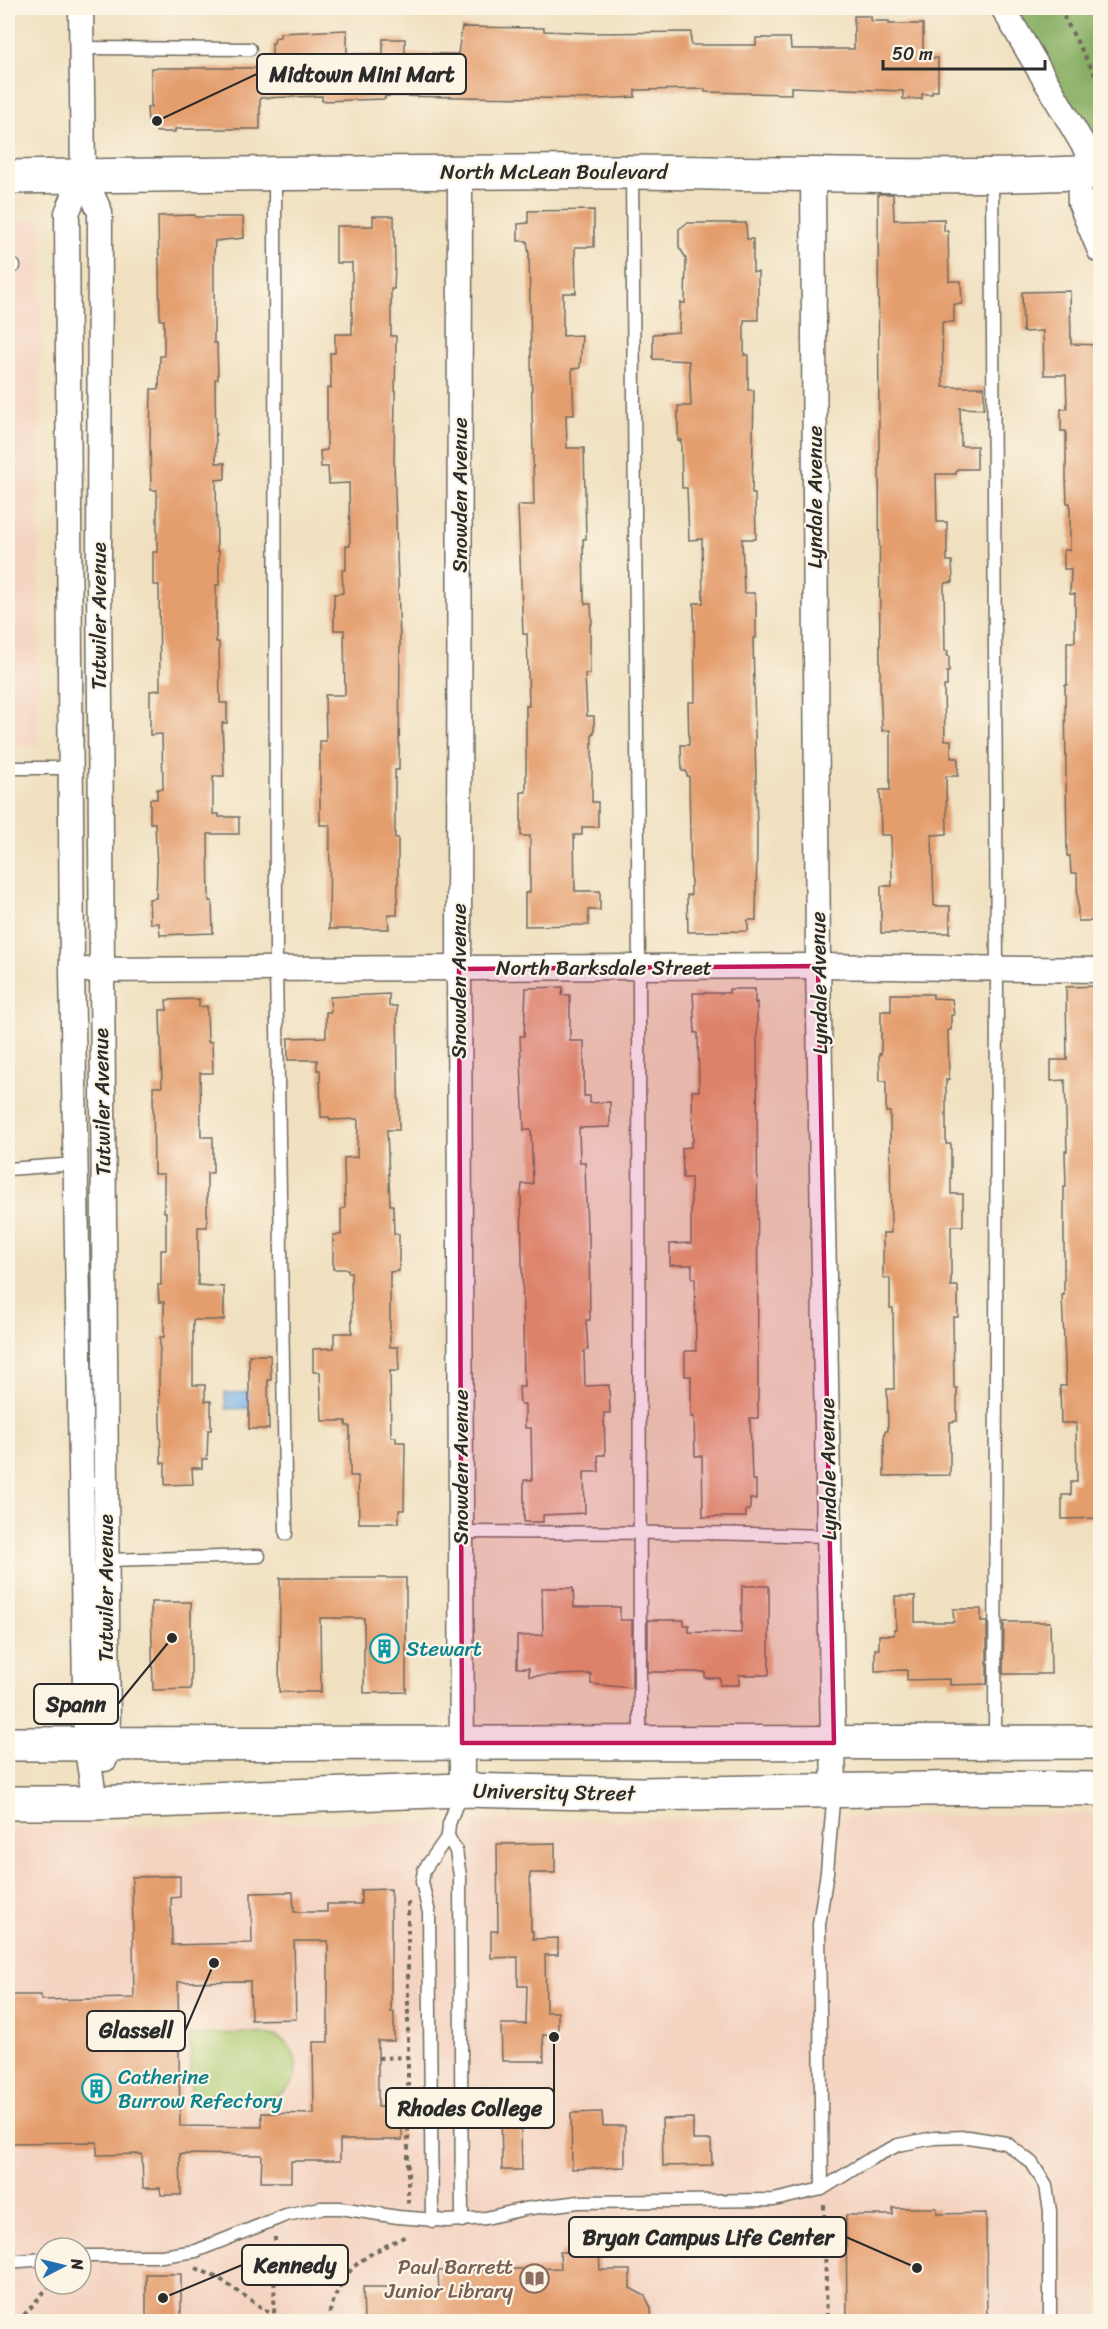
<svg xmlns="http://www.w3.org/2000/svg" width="1108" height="2329" viewBox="0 0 1108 2329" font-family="Sriracha,sans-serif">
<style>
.built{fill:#f4d3c1;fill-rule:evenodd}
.green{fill:#abcb72;stroke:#6b7b4e;stroke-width:1.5}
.forest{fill:#88af64;stroke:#5a6d48;stroke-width:1.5}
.water{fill:#78b1e8;stroke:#526e8a;stroke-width:1.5}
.building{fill:#e49d6d;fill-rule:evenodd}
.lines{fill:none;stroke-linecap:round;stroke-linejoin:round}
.service-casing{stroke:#706a5f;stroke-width:15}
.minor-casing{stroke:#706a5f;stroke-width:27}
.secondary-casing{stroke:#706a5f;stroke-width:36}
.path{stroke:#706a5f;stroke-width:4;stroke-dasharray:4.5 4.5;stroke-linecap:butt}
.service{stroke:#fff;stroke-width:12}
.minor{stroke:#fff;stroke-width:24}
.secondary{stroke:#fff;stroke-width:33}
.marked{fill:#c2185b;fill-opacity:0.2;stroke:#c2185b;stroke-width:4.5;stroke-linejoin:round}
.labels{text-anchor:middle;stroke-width:4.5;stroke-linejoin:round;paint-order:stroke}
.street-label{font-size:21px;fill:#2b2b2b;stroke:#fcf5e5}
.culture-label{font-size:21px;fill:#0d838f;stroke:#fcf5e5;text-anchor:start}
.education-label{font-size:21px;fill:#785e54;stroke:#fcf5e5;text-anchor:end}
.leader{fill:none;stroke:#2b2b2b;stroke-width:2}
.callout-dot{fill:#2b2b2b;stroke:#fcf5e5;stroke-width:2}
.callout{fill:#fcf5e5;stroke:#2b2b2b;stroke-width:2}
.callout-label{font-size:22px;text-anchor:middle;font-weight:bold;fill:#2b2b2b}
</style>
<rect width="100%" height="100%" fill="#fcf5e5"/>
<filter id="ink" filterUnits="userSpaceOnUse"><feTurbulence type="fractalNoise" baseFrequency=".0167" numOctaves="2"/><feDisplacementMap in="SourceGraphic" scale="12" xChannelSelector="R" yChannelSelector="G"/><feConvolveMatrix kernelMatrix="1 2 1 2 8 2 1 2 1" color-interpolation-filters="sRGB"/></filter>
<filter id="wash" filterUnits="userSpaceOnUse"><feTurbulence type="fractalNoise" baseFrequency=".008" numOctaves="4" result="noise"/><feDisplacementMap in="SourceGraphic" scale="24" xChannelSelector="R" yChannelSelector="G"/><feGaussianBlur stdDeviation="1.35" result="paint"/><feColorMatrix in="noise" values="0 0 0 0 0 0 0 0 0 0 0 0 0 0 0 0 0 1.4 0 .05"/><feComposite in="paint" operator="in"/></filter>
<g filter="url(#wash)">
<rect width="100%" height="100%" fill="#f0e0c0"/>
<g class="built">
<path d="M8,220H42L37,746L8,747Z"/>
<path d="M1100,1814V2321H8V1827ZM45,2248H81V2284H45Z"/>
</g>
<path class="green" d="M190,2035C210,2035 261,2030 277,2037C290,2043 297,2057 296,2071C294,2084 285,2093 273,2097C258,2102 209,2099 191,2099Z"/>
<path class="forest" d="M1011,8H1097L1100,13V181Z"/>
<path class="water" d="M259,1392V1408L226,1409L225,1393Z"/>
<g id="blocks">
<g class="building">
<path d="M854,16H871V21H889V24H923V58H938V91H932V94H922V99H903V91L791,87V94L705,92V89L635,90V97L600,99L385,96V99L322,101V96L260,98V129H175V132H157L148,122L147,107H151V68H272V43H274L275,38L280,37V33L347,30V54H383V39H405V53L458,54L462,27L544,28V31L592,33L691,32V45H756V38H790L791,49H854Z"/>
<path d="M878,194H893L894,220L944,219V231H948L949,281H961L962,304H954V322H942L943,387H984V409L960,408L961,446H977V469H957L956,474H936L937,522H947V561H952L953,582L945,583L944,586L945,651H948L947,656H949V672H947V686H944L945,740H951V758H958V776H946L947,834L932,835L934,906H950V933H881V886H892L891,835H881L880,790H890V730L882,731L880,686Z"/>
<path d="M594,210V247H575L576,293H563V336L582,335L580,368L572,369L574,415H566L567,448H584L586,539H583L584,599L585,604H591L592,624H590V674H585L587,716H594V733H592V802H598V827H582V835H574L575,891H600V910H588L589,925L525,926V893L530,892V836H521V792H526V706H529L527,634H523L518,505H534L529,254L527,241H518V224L528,223V211Z"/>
<path d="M195,215V217H243L244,238L215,241L214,255V343H217L218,379H215L216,463H225V479L216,480L217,551H219V585H216V642H219L220,703H227V723H222L224,776H213V814H219V817H239V834H208L209,901H212L213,933L160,935L159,923H150L149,899L156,898L157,869L155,823H150V799H157V789H163L162,734L150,735V691L160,690L159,585H153V552H157V490H151L150,444L151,389H159L160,356H164V320H160L158,216Z"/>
<path d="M373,216H394L395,263L394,289H391V336H396L394,462L400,642L399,770H395V838H398V881L397,915H388L389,929H329L330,825H320V741H326L325,695H345L344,630H334V594L343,593L342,570H346V546H350L349,483L329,484L328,467H321L320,451L327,450V388H331L330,353H335V334H352V263H336V226H373Z"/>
<path d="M687,223H746L747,239H753V272H758V320H744V355H748V390H754L752,494H755L756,539H742L744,593H754L756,603V638H753L757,832L756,920H748V931L688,932L687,895H691L689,776H687L686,771H682L681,745H689L688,702H695L694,603H703L702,539L689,540L687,488H682L681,440L678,441V406H691L689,361L653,359V334L679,332L680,303H685L686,258L679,247V229Z"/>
<path d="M1070,291L1071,344L1099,345L1101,921H1078L1077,873H1071L1070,856H1067L1065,685H1067V642H1075V594H1070L1071,569H1064V550H1070V503H1067L1066,478V431H1061V409H1067L1066,375H1044L1043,331L1023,332L1022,292Z"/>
<path d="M1101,986V1518L1062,1519V1495H1071V1482H1077L1076,1423H1061L1060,1386H1066L1062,1295H1064V1187H1066L1065,1151H1067L1065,1080L1051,1081V1060H1067L1066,987Z"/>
<path d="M563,987L562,995H570V1041H584V1096H590V1103L610,1102V1127L579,1128L580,1162H585L587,1233H589L590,1320H586L588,1350L584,1351L585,1386L609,1385L610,1413H604L605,1455H598L599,1472H584L585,1513L543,1515V1522H524V1480H532L531,1428H525V1404H520L519,1387H524L521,1194L522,1184H533L531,1130H524L520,1036H524L526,988Z"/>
<path d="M729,989H755V1003L757,1002L758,1418H750L752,1480H756V1499H750V1510H746V1517H703L702,1456H695L694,1417H691V1376H685V1351H696L695,1278H692V1265H670V1244L691,1243V1178H683L682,1148L691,1147V1142H693L692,1091H699L698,1033H695L693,993H729Z"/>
<path d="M389,994V1006H397L398,1078L399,1130H387L390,1205H393L394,1234H399V1271L390,1272V1347H398L399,1371H390L391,1437H396V1442H405L404,1510H399V1523H359L358,1476H350V1426H346V1421H322L320,1372H313V1349L334,1348V1333H352L351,1272H348V1269H333V1235H341V1209L345,1208L344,1158L357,1157L358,1119L330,1120L329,1117H321L320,1070H317V1060H288V1038L326,1037V1012H331L330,997Z"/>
<path d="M891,994H933V998L952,999L954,1015H951V1030H948L949,1080H946V1144H951V1194H963V1226H951V1286H958V1317H953L954,1388H957V1421L950,1422V1475L884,1476V1440L885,1431H888L887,1389H894L893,1308H890V1278H883V1233H891L890,1112H886V1081H880L879,1054H881V1011H891Z"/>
<path d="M199,999V1007L207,1006L208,1042H212L213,1073H200L201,1137H213V1173H207V1227H198V1285L224,1287V1320H193V1385H205V1401H211V1430H208L207,1459H202V1468H192L193,1484L165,1485V1463H161L159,1380L160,1337H164V1302H159L158,1285H161V1250H166V1212H164V1174H154L153,1087H162L160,1010H167L166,1000Z"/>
<path d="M249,1355H270L271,1380H268L269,1429H249Z"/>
<path d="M280,1578H406V1692L364,1693V1618H320L321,1692H279Z"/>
<path d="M742,1586H769V1675H739V1685H720V1678H705V1672H648V1620H684V1625H689V1632L741,1633Z"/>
<path d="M542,1588H573L574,1607H620V1620H632V1688L591,1684V1674L529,1676V1668H517V1636L543,1635Z"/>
<path d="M895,1596H915V1622H954L953,1609H981V1622H987V1684L950,1685V1679L907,1680V1670L875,1671V1649H879V1635H894V1629H896Z"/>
<path d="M151,1602H191V1689L153,1690Z"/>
<path d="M1004,1622H1050L1051,1674H1003Z"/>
<path d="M555,1843V1873H530L531,1931H533V1939L558,1938V1955H545L546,2012H558V2035H543L544,2061H502L501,2024H526L527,1986H518V1957L491,1958V1931H498L497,1844Z"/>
<path d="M180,1876V1897L171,1898L172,1945L252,1943L251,1893L293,1892L294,1912H327V1904H361V1890L391,1889V2012H394V2041H378V2107H402V2140H340V2161H291V2182H261L262,2155L180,2154L181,2195H161L160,2188H143L142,2154L97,2155V2142L8,2143V1995H41V2000L134,1998L132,1877ZM294,1941H328V2042H313L314,2114L262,2113V2127L180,2126L178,1982L250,1981L251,2020L296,2019Z"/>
<path d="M548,2106V2127L521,2128L522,2170H502L501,2107Z"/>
<path d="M602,2112L603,2126H625V2167L572,2169L571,2113Z"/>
<path d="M693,2118V2140H711L712,2165L663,2166L662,2119Z"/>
<path d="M893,2208H937V2214L986,2213L987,2322H847L846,2215H893Z"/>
<path d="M599,2251L600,2270H630V2288L645,2296L651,2308L652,2322H364L363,2287H397L398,2292H439L438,2271L561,2268L560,2252Z"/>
<rect x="146" y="2274" width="35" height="48"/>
</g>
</g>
</g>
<g filter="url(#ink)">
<use href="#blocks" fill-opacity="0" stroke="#706a5f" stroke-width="1.5"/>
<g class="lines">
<defs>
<g id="service">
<path d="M82,48L250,49"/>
<path d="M632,173L639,967L640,1743"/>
<path d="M275,174L276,969L286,1534"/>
<path d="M992,176L997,969L995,1740"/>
<path d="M8,266H14"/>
<path d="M8,768H71"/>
<path d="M8,1169L76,1164"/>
<path d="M461,1532L702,1533L830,1536"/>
<path d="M106,1560L259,1556"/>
<path d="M448,1836L456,1851L460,1876L462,2221"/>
<path d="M822,2189L819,1924L827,1872L834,1791"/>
<path d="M432,2221L429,1913L422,1882L424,1870L448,1836L449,1824L461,1792"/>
<path d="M81,2256H162L196,2251L286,2215L321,2208H340L398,2217L448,2221L486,2218L524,2209L579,2202L774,2200L822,2189L870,2159L898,2145L934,2138L968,2137L1006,2143L1032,2163L1046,2186L1050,2211V2322"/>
<path d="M8,2262L45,2259"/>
</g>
<g id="minor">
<path d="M81,8L83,175L67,213L72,969L86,1743L95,1803"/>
<path d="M1003,8L1088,153L1100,170"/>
<path d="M460,171L459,969L462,1790"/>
<path d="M1079,173L1080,203L1100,251"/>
<path d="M83,175L100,212L99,577L108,1744L105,1759"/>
<path d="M813,175L818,966L834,1790"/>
<path d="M87,970L818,966L1100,970"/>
</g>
<g id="secondary">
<path d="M8,177C214,174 421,171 628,172C785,173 943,180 1100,172"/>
<path d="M8,1744L1100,1742"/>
<path d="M8,1803H95L462,1790L641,1794L983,1788L1100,1789"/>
</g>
</defs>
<use href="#service" class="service-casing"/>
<use href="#minor" class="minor-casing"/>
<use href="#secondary" class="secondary-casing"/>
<g class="path">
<path d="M1059,8L1100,84"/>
<path d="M408,1902V2204"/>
<path d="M378,2058L408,2057"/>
<path d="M824,2205L827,2322"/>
<path d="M196,2268L220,2279L274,2316"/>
<path d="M18,2322L51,2284"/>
<path d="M274,2322L275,2237"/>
<path d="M327,2322C342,2265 359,2259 408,2235"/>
</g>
<use href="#service" class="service"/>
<use href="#minor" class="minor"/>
<use href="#secondary" class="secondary"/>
</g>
</g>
<path class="marked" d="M818,966L834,1743H462L459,969Z"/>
<defs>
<symbol id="building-ring" viewBox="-11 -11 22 22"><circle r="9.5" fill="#fcf5e5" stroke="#0f9aa8" stroke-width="1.5"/><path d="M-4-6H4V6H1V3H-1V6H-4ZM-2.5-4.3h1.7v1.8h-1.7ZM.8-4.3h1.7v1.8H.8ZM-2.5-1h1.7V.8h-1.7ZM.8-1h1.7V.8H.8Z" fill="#0f9aa8"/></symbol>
<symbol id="library-ring" viewBox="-11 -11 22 22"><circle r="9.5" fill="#fcf5e5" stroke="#8d6e63" stroke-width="1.5"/><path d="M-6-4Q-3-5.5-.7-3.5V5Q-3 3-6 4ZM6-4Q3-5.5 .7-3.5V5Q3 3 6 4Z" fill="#8d6e63"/></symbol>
</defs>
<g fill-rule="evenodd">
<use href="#building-ring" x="368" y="1632" width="33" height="33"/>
<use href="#building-ring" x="80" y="2072" width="33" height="33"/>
<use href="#library-ring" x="518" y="2262" width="33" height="33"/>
</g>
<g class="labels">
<g class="street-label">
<text x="554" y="179">North McLean Boulevard</text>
<text transform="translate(460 495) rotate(-90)" y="7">Snowden Avenue</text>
<text transform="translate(815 497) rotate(-90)" y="7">Lyndale Avenue</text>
<text transform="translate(99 616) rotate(-90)" y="7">Tutwiler Avenue</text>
<text x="604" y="975">North Barksdale Street</text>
<text transform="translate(459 981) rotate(-90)" y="7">Snowden Avenue</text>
<text transform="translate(819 983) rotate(-91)" y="7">Lyndale Avenue</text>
<text transform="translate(102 1102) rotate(-91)" y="7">Tutwiler Avenue</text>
<text transform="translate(461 1467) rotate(-90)" y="7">Snowden Avenue</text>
<text transform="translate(828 1469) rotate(-91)" y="7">Lyndale Avenue</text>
<text transform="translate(106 1588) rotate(-90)" y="7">Tutwiler Avenue</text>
<text transform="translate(554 1792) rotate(1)" y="7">University Street</text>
</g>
<g class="culture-label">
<text x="406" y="1656">Stewart</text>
<text x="118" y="2084">Catherine<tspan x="118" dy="24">Burrow Refectory</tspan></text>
</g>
<g class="education-label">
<text x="513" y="2274">Paul Barrett<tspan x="513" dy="24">Junior Library</tspan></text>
</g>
</g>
<path class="leader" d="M157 121L257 74M172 1638L118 1704M214 1963L185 2031M554 2037L554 2108M917 2268L846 2237M163 2298L242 2265"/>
<g class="callout-dot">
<circle cx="157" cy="121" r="6"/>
<circle cx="172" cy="1638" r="6"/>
<circle cx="214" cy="1963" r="6"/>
<circle cx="554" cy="2037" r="6"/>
<circle cx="917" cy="2268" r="6"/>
<circle cx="163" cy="2298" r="6"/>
</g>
<g class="callout">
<rect x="257" y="54" width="209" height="40" rx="6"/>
<rect x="34" y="1684" width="84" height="40" rx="6"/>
<rect x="87" y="2011" width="98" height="40" rx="6"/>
<rect x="386" y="2088" width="168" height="40" rx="6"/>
<rect x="569" y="2217" width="277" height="40" rx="6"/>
<rect x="242" y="2245" width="106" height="40" rx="6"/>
</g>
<g class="callout-label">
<text x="362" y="82">Midtown Mini Mart</text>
<text x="76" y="1712">Spann</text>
<text x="136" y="2038">Glassell</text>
<text x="470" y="2116">Rhodes College</text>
<text x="708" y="2245">Bryan Campus Life Center</text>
<text x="295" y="2273">Kennedy</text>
</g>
<rect width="1108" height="2329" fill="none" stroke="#fcf5e5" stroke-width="30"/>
<g transform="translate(63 2266) rotate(83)"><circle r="28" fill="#fcf5e5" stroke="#a8a49b" stroke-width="1.5"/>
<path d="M0-4.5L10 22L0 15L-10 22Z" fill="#1f6fb2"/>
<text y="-9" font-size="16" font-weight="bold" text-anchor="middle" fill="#2b2b2b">N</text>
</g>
<path d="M883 60v9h162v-9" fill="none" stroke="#2b2b2b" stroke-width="3"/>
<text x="892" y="60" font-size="18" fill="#2b2b2b" stroke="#fcf5e5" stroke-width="4.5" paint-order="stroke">50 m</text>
</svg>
